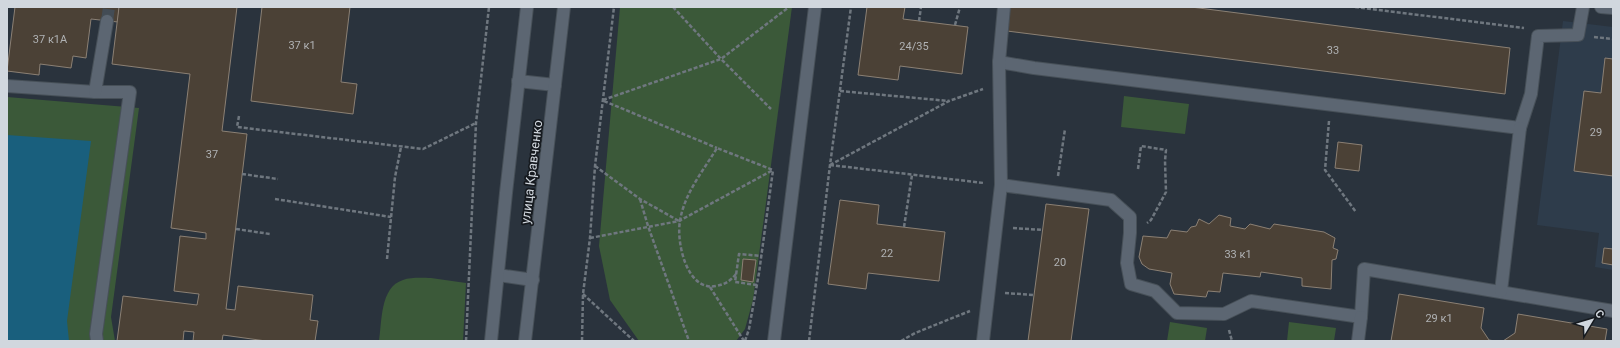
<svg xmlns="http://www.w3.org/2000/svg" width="1620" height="348" viewBox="0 0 1620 348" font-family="Roboto,sans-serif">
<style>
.built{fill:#2e3c4b}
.green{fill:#3b5939}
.water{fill:#195f7d}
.building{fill:#4b4136;stroke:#8b8074}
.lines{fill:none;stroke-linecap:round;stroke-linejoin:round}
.minor-tunnel{stroke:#434c55;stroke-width:12;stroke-dasharray:12 6;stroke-linecap:butt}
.minor-casing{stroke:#475058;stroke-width:14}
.path{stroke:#6f777f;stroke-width:2.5;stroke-dasharray:4 2;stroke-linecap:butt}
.minor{stroke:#5c6672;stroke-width:12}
.labels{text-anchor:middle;stroke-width:3.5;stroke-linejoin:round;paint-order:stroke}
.number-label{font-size:11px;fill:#b0b2b4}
.street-label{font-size:13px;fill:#d1d7de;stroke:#161a1f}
</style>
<rect width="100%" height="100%" fill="#2a333d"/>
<path class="built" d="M1563,21L1613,27V270L1595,267L1599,233L1537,225Z"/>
<g class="green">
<path d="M620,7H792L753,300L745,329L736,341H639L610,300L599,246Z"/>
<path d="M1124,96L1189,104L1185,134L1121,127Z"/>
<path d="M7,97L139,108L111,317L115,341H7Z"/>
<path d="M431,278L466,283L463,341H379C382,322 380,287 403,280C411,277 423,278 431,278Z"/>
<path d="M1170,322L1207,328L1205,341H1167Z"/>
<path d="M1289,322L1336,328L1334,341H1287Z"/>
</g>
<path class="water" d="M7,135L91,141L67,321L69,341H7Z"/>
<g class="building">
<path d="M15,7H119L118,22L91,19L86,58L73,56L71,68L40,64L39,75L7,71Z"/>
<path d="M119,7H237L222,131L247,134L226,309L235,310L238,286L313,295L310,320L318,321L315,341H266L223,335L222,341H193L194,332L184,331L183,341H117L123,296L197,305L199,294L174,291L180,236L206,239V233L171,228L190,74L112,64Z"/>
<path d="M262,7H350L341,82L357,84L353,114L251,101Z"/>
<path d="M867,7H905L903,19L968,27L962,74L900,66L898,80L858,75Z"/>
<path d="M1010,7H1191L1510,48L1505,94L1007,31Z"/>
<path d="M1605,58L1613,59V176L1574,171L1584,91L1601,93Z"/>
<path d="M1338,142L1362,145L1359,171L1335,168Z"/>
<path d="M840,200L879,205L877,224L945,232L939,281L868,273L866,289L828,284Z"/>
<path d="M1046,204L1089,209L1071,341H1028Z"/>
<path d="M1219,215L1231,218L1230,226L1245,229L1250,224L1270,229L1274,224L1324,232L1335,238L1333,248L1338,250L1336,259L1332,260L1331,289L1302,286V278L1261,272L1260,277L1223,273L1220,292L1208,291L1206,297L1174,294L1170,284L1172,273L1149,269L1142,264L1139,257L1143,236L1167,238L1171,230L1187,232L1191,227L1196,226L1199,219L1209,224Z"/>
<path d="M1604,248L1613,249V265L1602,263Z"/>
<path d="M743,259L756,260L753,282L741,280Z"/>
<path d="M1399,294L1484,308L1481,328L1489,340L1495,341H1391Z"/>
<path d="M1518,314L1607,329L1605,341H1503L1515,333Z"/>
</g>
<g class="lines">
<path class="minor-tunnel" d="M107,21L109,7"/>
<defs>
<g id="minor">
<path d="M1601,7L1613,8"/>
<path d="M999,62L1034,68L1520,128L1531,94L1538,36L1578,35L1583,7"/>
<path d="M518,81L555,85"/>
<path d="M7,86L95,92H130L96,334L97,341"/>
<path d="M95,92L107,21"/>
<path d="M1001,185L1111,200L1130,217V233L1127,263L1131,284L1155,291L1177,313L1224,314L1251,301L1361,317L1364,269L1613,311"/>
<path d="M498,275L533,280"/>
<path d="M1501,291L1520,128"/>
<path d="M491,341L506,193L527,7"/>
<path d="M525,341L564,7"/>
<path d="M774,341L815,7"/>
<path d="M983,341L1001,185L999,62L1004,7"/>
<path d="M1358,341L1361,317"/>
</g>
</defs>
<use href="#minor" class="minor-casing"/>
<g class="path">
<path d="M673,7L721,59L771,109"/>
<path d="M1355,7L1524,28"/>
<path d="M919,21L921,7"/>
<path d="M955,25L960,7"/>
<path d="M1594,37L1613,39"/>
<path d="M840,91L949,101"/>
<path d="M603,100L721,59L789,7"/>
<path d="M604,101L717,148"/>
<path d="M239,116L237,127L423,149L476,123"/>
<path d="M1329,121L1325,170L1356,212"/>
<path d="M830,165L949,101L983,89"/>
<path d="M830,165L984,183"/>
<path d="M595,166L640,199L679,221"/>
<path d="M1138,169L1141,146L1166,150L1165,161L1166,192L1151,220L1147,223"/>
<path d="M242,174L278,179"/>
<path d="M1058,176L1065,129"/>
<path d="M275,199L391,217"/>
<path d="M640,199L648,226L689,341"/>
<path d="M904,227L912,175"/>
<path d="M1013,228L1043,230"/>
<path d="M236,229L270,234"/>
<path d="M590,238L679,221L773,170"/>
<path d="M387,259L395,177L401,147"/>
<path d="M736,274C730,281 726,284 716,286C687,292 676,242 680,221C684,194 703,171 717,148L773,170"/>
<path d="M757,285L735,282L739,254L762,256"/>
<path d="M710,287L744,341"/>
<path d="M1005,293L1034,295"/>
<path d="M583,294L634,341"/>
<path d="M1229,330L1232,341"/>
<path d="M466,341L476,123L489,7"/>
<path d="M582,341L583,294L590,238L595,166L614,7"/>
<path d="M745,341L749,329L759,273L773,170"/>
<path d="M809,341L830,165L851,7"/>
<path d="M901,341L915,333L970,311"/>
</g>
<use href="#minor" class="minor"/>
</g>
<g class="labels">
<g class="number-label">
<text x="50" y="43">37 к1А</text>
<text x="302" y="49">37 к1</text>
<text x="914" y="50">24/35</text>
<text x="1333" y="54">33</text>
<text x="1596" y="136">29</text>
<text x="212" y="158">37</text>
<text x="887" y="257">22</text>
<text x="1238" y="258">33 к1</text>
<text x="1060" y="266">20</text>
<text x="1439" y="322">29 к1</text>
</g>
<g class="street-label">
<text transform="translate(531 172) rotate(-83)" y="5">улица Кравченко</text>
</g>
</g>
<rect width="1620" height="348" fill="none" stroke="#d1d7de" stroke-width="16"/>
<g transform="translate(1592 320) rotate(52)" stroke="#161a1f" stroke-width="3" paint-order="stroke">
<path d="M0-3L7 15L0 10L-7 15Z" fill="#d1d7de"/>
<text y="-6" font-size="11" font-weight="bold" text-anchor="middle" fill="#d1d7de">С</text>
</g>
</svg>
